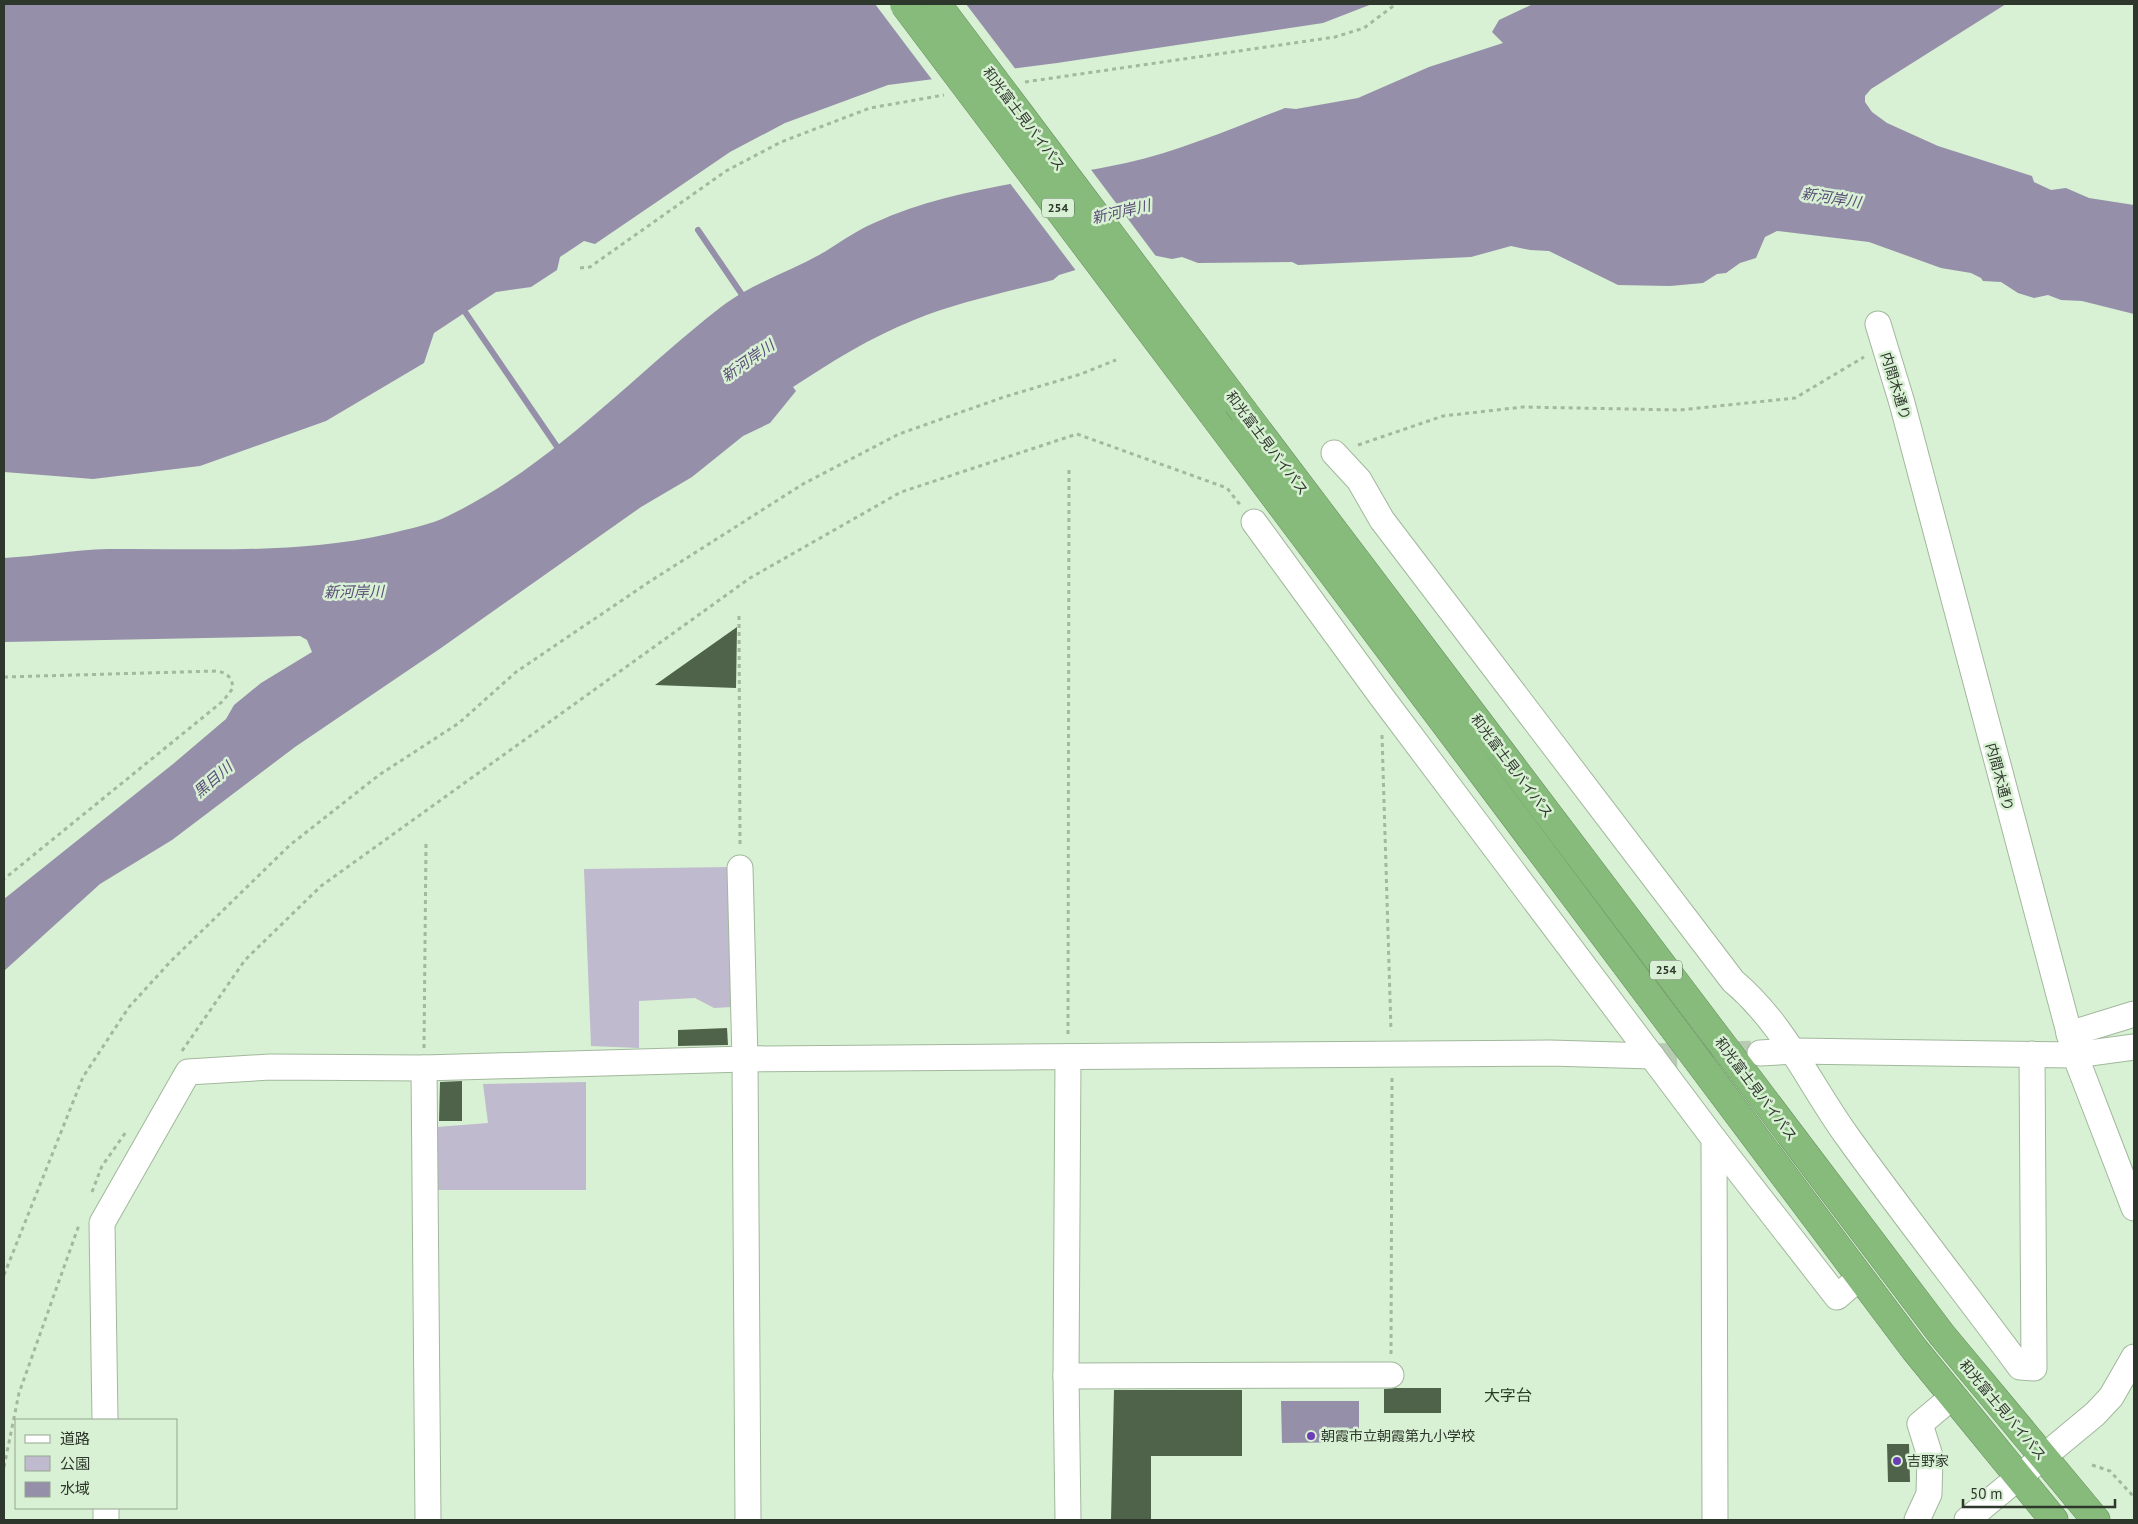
<svg xmlns="http://www.w3.org/2000/svg" width="2138" height="1524" viewBox="0 0 2138 1524" font-family="'PT Sans','Noto Sans JP',sans-serif">
<style>
.green{fill:#bfbace}
.water{fill:#958faa}
.pier{fill:#d8f0d3}
.lines{fill:none;stroke-linecap:round;stroke-linejoin:round}
.stream{stroke:#958faa;stroke-width:6}
.building{fill:#4f634a}
.minor-tunnel{stroke:#b6cbb2;stroke-width:25;stroke-dasharray:25 12;stroke-linecap:butt}
.minor-casing{stroke:#a1b89c;stroke-width:27}
.highway-casing{stroke:#688d5f;stroke-width:29}
.path{stroke:#a4b7a0;stroke-width:3;stroke-dasharray:4 4;stroke-linecap:butt}
.minor{stroke:#fff;stroke-width:25}
.highway{stroke:#87bb7b;stroke-width:28}
.highway-bridge-casing{stroke:#688d5f;stroke-width:29;stroke-linecap:butt}
.highway-bridge{stroke:#87bb7b;stroke-width:28}
.poi-dot{fill:#6c3eb6;stroke:#d8f0d3;stroke-width:2}
.labels{text-anchor:middle;stroke-width:5;stroke-linejoin:round;paint-order:stroke}
.shield{fill:#d8f0d3;stroke:#616e5e;stroke-width:1}
.shield-label{font-size:12px;font-weight:bold;fill:#2e372c}
.street-label{font-size:14px;fill:#2e372c;stroke:#d8f0d3}
.poi-label{font-size:14px;fill:#2e372c;stroke:#d8f0d3;text-anchor:start}
.water-label{font-size:15px;font-style:italic;fill:#5a4d78;stroke:#d8f0d3}
.quarter-label{font-size:16px;fill:#283b24;stroke:#d8f0d3}
</style>
<rect width="100%" height="100%" fill="#d8f0d3"/>
<g class="green">
<path d="M735,867V1003L731,1007L714,1008L695,998L639,1001V1048L591,1046L584,869Z"/>
<path d="M586,1082V1190H435L437,1127L488,1123L483,1084Z"/>
</g>
<g class="water">
<path d="M4,4H1372L1323,23L1057,63L888,85L785,123L730,152L595,244L584,241L560,257L557,270L531,287L496,292L434,333L424,363L326,421L200,466L93,479L4,472Z"/>
<path d="M1533,4H2006L1871,89L1865,96V102L1872,112L1887,123L1938,146L2032,176L2034,182L2051,190L2066,188L2089,198L2134,205V314L2082,301L2061,300L2048,295L2034,298L2018,293L2001,282L1983,281L1981,278L1971,273L1941,268L1869,242L1777,231L1765,237L1756,258L1740,263L1726,273L1717,274L1703,283L1670,286L1618,285L1549,251L1530,250L1511,246L1471,257L1298,265L1292,262L1198,263L1182,257L1172,259L1152,255L1082,268L1059,275L1053,280C1007,292 958,302 914,320C871,337 831,362 793,387L796,391L770,423L743,436L692,477L641,507L441,648L295,747L172,840L100,884L4,971V899L173,764L226,719L234,705L261,683L312,652L307,640L300,636L4,642V558C39,556 73,550 108,549C202,548 296,555 388,534C408,529 430,525 448,516C552,466 631,377 721,307C753,282 791,272 826,251C842,241 856,231 874,223C953,187 1042,181 1126,163C1180,151 1233,128 1285,108L1296,109L1358,98L1429,67L1503,43L1492,32L1499,20Z"/>
<path d="M1281,1401H1359V1442L1282,1443Z"/>
</g>
<g class="pier">
<path d="M875,4H966L1017,71L933,81Z"/>
<path d="M1089,167L1158,259L1152,258L1077,272L1009,182Z"/>
</g>
<g class="lines">
<g class="stream">
<path d="M698,230L745,299"/>
<path d="M461,306L560,451"/>
</g>
</g>
<g class="building">
<path d="M737,627L736,688L655,685Z"/>
<path d="M727,1028L728,1045L678,1046V1030Z"/>
<path d="M462,1081V1121H439L440,1082Z"/>
<path d="M1395,1388H1441V1413H1384V1389Z"/>
<path d="M1114,1390H1242V1456H1151V1520H1111Z"/>
<path d="M1887,1444H1909L1910,1482H1888Z"/>
</g>
<g class="lines">
<path class="minor-tunnel" d="M1652,1056L1760,1053"/>
<defs>
<g id="minor">
<path d="M1878,324L1902,403L2075,1055L2134,1208"/>
<path d="M1334,453L1359,480L1382,520L1733,981C1785,1025 1808,1082 1847,1136C1903,1214 1963,1290 2020,1367L2034,1368L2032,1054"/>
<path d="M1254,522L1381,696L1714,1139L1715,1520"/>
<path d="M740,868L745,1059L748,1520"/>
<path d="M2069,1034L2134,1014"/>
<path d="M1760,1053L1795,1051L2075,1055L2134,1047"/>
<path d="M424,1068L428,1520"/>
<path d="M1714,1139L1837,1297L1860,1277"/>
<path d="M1066,1376L1391,1375"/>
<path d="M105,1420L102,1223L188,1072L270,1067L424,1068L745,1059L1550,1053L1652,1056"/>
<path d="M106,1508V1520"/>
<path d="M1068,1520L1066,1376L1068,1057"/>
<path d="M1917,1520L1929,1494L1930,1456L1920,1424L1951,1398"/>
<path d="M1967,1520L2095,1414L2111,1397L2134,1357"/>
</g>
<g id="highway">
<path d="M1244,412L1942,1335L2096,1520"/>
<path d="M1212,413L1915,1350L2054,1520"/>
</g>
</defs>
<use href="#minor" class="minor-casing"/>
<use href="#highway" class="highway-casing"/>
<g class="path">
<path d="M1025,82L1335,37L1364,28L1396,4"/>
<path d="M580,268L590,267L726,171L781,142L870,108L944,95"/>
<path d="M1358,445L1443,416L1523,407L1680,410L1795,398L1864,357"/>
<path d="M739,616L740,847"/>
<path d="M4,677L217,671C227,673 232,677 233,688L223,701L4,879"/>
<path d="M1382,735L1391,1031"/>
<path d="M1068,1034L1069,466"/>
<path d="M424,1048L426,844"/>
<path d="M182,1051L245,960L321,886L750,578L901,492L1077,434L1227,488L1241,506"/>
<path d="M92,1192L102,1166L126,1132"/>
<path d="M4,1275L83,1077L129,1007L171,961L290,845L379,775L459,723L516,672L649,582L803,484L899,434L1004,397L1081,374L1116,360"/>
<path d="M1391,1354L1392,1075"/>
<path d="M2092,1465L2110,1471L2134,1497"/>
<path d="M4,1467L19,1393L79,1225"/>
</g>
<use href="#minor" class="minor"/>
<use href="#highway" class="highway"/>
<defs>
<g id="highway-bridge">
<path d="M904,4L1212,413"/>
<path d="M937,4L1244,412"/>
</g>
</defs>
<use href="#highway-bridge" class="highway-bridge-casing"/>
<use href="#highway-bridge" class="highway-bridge"/>
</g>
<g class="poi-dot">
<circle cx="1311" cy="1436" r="5"/>
<circle cx="1897" cy="1461" r="5"/>
</g>
<g class="labels">
<g class="shield">
<rect x="1042" y="198.5" width="32" height="19" rx="4"/>
<rect x="1650" y="960.5" width="32" height="19" rx="4"/>
</g>
<g class="shield-label">
<text x="1058" y="212">254</text>
<text x="1666" y="974">254</text>
</g>
<g class="street-label">
<text transform="translate(1024 119) rotate(53)" y="5">和光富士見バイパス</text>
<text transform="translate(1896 386) rotate(73)" y="5">内間木通り</text>
<text transform="translate(1267 443) rotate(53)" y="5">和光富士見バイパス</text>
<text transform="translate(1512 766) rotate(53)" y="5">和光富士見バイパス</text>
<text transform="translate(2000 777) rotate(75)" y="5">内間木通り</text>
<text transform="translate(1756 1089) rotate(53)" y="5">和光富士見バイパス</text>
<text transform="translate(2003 1410) rotate(50)" y="5">和光富士見バイパス</text>
</g>
<g class="poi-label">
<text x="1321" y="1441">朝霞市立朝霞第九小学校</text>
<text x="1907" y="1466">吉野家</text>
</g>
<g class="water-label">
<text transform="translate(1831 198) rotate(9)" y="5">新河岸川</text>
<text transform="translate(1121 212) rotate(-13)" y="5">新河岸川</text>
<text transform="translate(748 361) rotate(-35)" y="5">新河岸川</text>
<text transform="translate(354 592) rotate(-1)" y="5">新河岸川</text>
<text transform="translate(213 780) rotate(-41)" y="5">黒目川</text>
</g>
<g class="quarter-label">
<text x="1508" y="1401">大字台</text>
</g>
</g>
<rect width="2138" height="1524" fill="none" stroke="#2e372c" stroke-width="10"/>
<rect x="15" y="1419" width="162" height="90" fill="#d8f0d3" stroke="#94a690"/>
<rect x="25" y="1435" width="25" height="8" fill="#ffffff" stroke="#94a690"/>
<text x="60" y="1444" font-size="15" fill="#2e372c">道路</text>
<rect x="25" y="1456" width="25" height="15" fill="#bfbace" stroke="#94a690"/>
<text x="60" y="1469" font-size="15" fill="#2e372c">公園</text>
<rect x="25" y="1482" width="25" height="15" fill="#958faa" stroke="#94a690"/>
<text x="60" y="1494" font-size="15" fill="#2e372c">水域</text>
<path d="M1963 1499v8h152v-8" fill="none" stroke="#2e372c" stroke-width="2.5"/>
<text x="1970" y="1499" font-size="15" fill="#2e372c" stroke="#d8f0d3" stroke-width="4" paint-order="stroke">50 m</text>
</svg>
